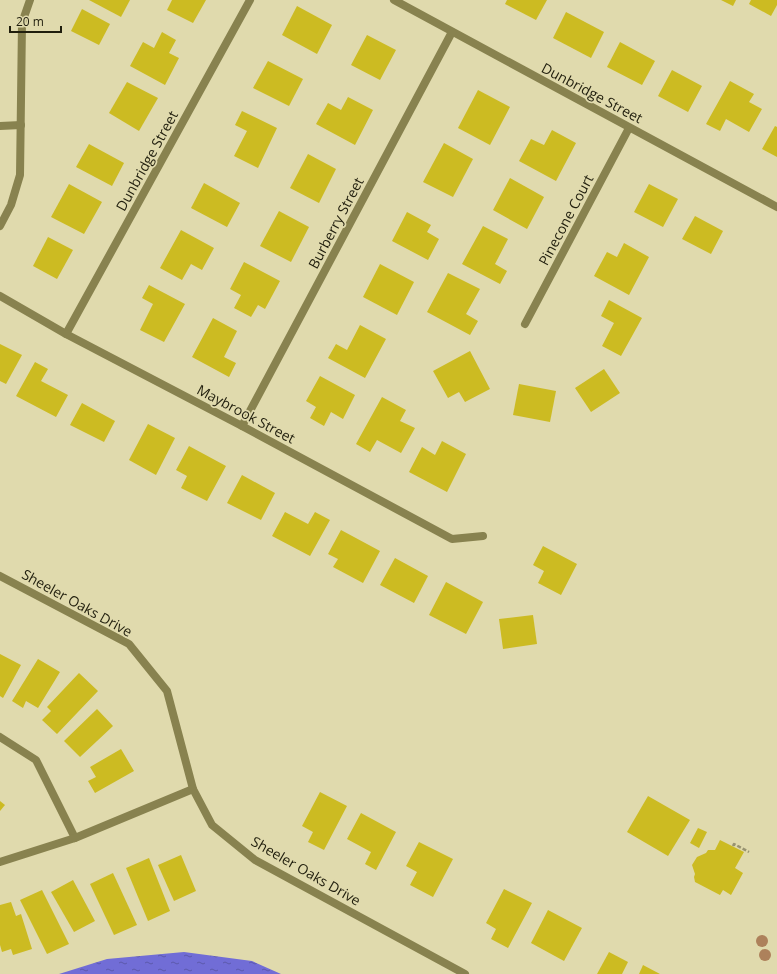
<svg xmlns="http://www.w3.org/2000/svg" width="777" height="974" viewBox="0 0 777 974" font-family="'Open Sans',sans-serif">
<style>
.water{fill:url(#water-ripples)}
.building{fill:#cb2}
.lines{fill:none;stroke-linecap:round;stroke-linejoin:round}
.path{stroke:#989371;stroke-width:2.5;stroke-dasharray:4 2;stroke-linecap:butt}
.street{stroke:#88824f;stroke-width:8}
.tree{fill:#ad815b}
.labels{text-anchor:middle;stroke-width:3.5;stroke-linejoin:round;paint-order:stroke}
.street-label{font-size:14px;fill:#201e0d;stroke:#e0daad}
</style>
<defs>
<pattern id="water-ripples" width="26" height="14" patternUnits="userSpaceOnUse"><rect width="26" height="14" fill="#716dd6"/><path d="M2 4q2-2 4 0t4 0M15 11q2-2 4 0t4 0" fill="none" stroke="#5c59ac"/></pattern>
</defs>
<rect width="100%" height="100%" fill="#e0daad"/>
<path class="water" d="M184,952L252,961L281,974H59L107,959Z"/>
<g class="building">
<path d="M89,0H130L121,17Z"/>
<path d="M172,0H206L193,23L167,10Z"/>
<path d="M507,0H547L536,20L505,4Z"/>
<path d="M721,0H736L733,6Z"/>
<path d="M751,0H777V5L771,16L749,4Z"/>
<path d="M297,6L332,25L317,54L282,35Z"/>
<path d="M82,9L110,24L99,45L71,31Z"/>
<path d="M566,12L604,32L591,58L553,38Z"/>
<path d="M162,32L176,40L169,53L179,58L165,85L130,66L143,42L154,48Z"/>
<path d="M367,35L396,50L380,80L351,65Z"/>
<path d="M620,42L655,61L642,85L607,67Z"/>
<path d="M268,61L303,79L289,106L253,88Z"/>
<path d="M672,70L702,86L688,112L658,96Z"/>
<path d="M730,81L754,94L749,102L762,109L749,132L726,119L720,131L706,124Z"/>
<path d="M127,82L158,98L139,131L109,113Z"/>
<path d="M478,90L510,107L490,145L458,128Z"/>
<path d="M348,97L373,110L355,145L316,124L328,103L341,110Z"/>
<path d="M242,111L277,128L258,168L234,156L247,131L235,125Z"/>
<path d="M775,126L777,127V157L762,149Z"/>
<path d="M552,130L576,143L556,181L519,161L531,139L544,145Z"/>
<path d="M444,143L473,159L453,197L423,182Z"/>
<path d="M89,144L124,163L112,186L76,167Z"/>
<path d="M308,154L336,169L319,203L290,188Z"/>
<path d="M510,178L544,197L527,229L493,210Z"/>
<path d="M204,183L240,203L227,227L191,208Z"/>
<path d="M69,184L102,202L84,234L51,217Z"/>
<path d="M649,184L678,199L663,227L634,212Z"/>
<path d="M279,211L309,227L291,262L260,246Z"/>
<path d="M407,212L431,225L427,232L439,239L428,260L392,241Z"/>
<path d="M695,216L723,231L711,254L682,239Z"/>
<path d="M483,226L508,239L495,264L507,271L500,284L462,264Z"/>
<path d="M181,230L214,248L202,270L191,264L182,280L160,268Z"/>
<path d="M48,237L73,250L57,279L33,266Z"/>
<path d="M624,243L649,257L629,295L594,276L607,252L617,257Z"/>
<path d="M244,262L280,281L265,309L258,305L251,317L234,308L241,295L230,289Z"/>
<path d="M380,264L414,282L397,315L363,297Z"/>
<path d="M448,273L480,289L466,314L478,321L470,335L427,312Z"/>
<path d="M149,285L185,304L164,342L140,330L153,304L142,298Z"/>
<path d="M609,300L642,318L621,356L602,346L614,323L601,316Z"/>
<path d="M213,318L237,331L224,357L236,363L229,377L192,357Z"/>
<path d="M360,325L386,339L365,378L328,358L336,344L347,350Z"/>
<path d="M0,344L22,355L6,384L0,381Z"/>
<path d="M470,351L490,389L465,402L459,392L448,398L433,371Z"/>
<path d="M35,362L48,369L41,381L68,395L56,417L16,396Z"/>
<path d="M604,369L620,393L591,412L575,388Z"/>
<path d="M320,376L355,395L343,419L331,412L324,426L310,418L316,407L306,401Z"/>
<path d="M519,384L556,391L550,422L513,415Z"/>
<path d="M382,397L406,410L400,421L415,428L401,453L377,440L370,452L356,444Z"/>
<path d="M82,403L115,421L104,442L70,425Z"/>
<path d="M148,424L175,438L156,475L129,460Z"/>
<path d="M442,441L466,454L447,492L409,472L422,447L435,455Z"/>
<path d="M189,446L226,466L207,501L181,488L187,476L176,470Z"/>
<path d="M242,475L275,493L261,520L227,503Z"/>
<path d="M285,512L308,524L315,512L330,520L310,556L272,536Z"/>
<path d="M341,530L380,551L363,583L333,567L338,559L328,554Z"/>
<path d="M543,546L577,564L561,595L538,583L544,571L533,565Z"/>
<path d="M395,558L428,576L414,603L380,585Z"/>
<path d="M446,582L483,602L466,634L429,615Z"/>
<path d="M533,615L537,644L503,649L499,619Z"/>
<path d="M0,654L21,665L3,698L0,696Z"/>
<path d="M38,659L60,672L38,708L26,701L23,708L12,701Z"/>
<path d="M79,673L98,691L57,734L42,720L51,711L47,707Z"/>
<path d="M97,709L113,726L80,757L64,741Z"/>
<path d="M121,749L134,771L95,793L88,781L96,777L90,767Z"/>
<path d="M320,792L347,806L324,850L308,842L313,832L302,826Z"/>
<path d="M648,796L690,820L668,856L627,832Z"/>
<path d="M0,801L5,805L0,811Z"/>
<path d="M361,813L396,832L376,870L365,864L371,852L347,839Z"/>
<path d="M698,828L707,832L699,848L690,843Z"/>
<path d="M720,840L744,852L735,868L743,873L731,895L723,890L720,895L695,882L694,877L695,874L692,865L697,857L706,853L708,850H715Z"/>
<path d="M419,842L453,859L433,897L410,885L417,872L406,866Z"/>
<path d="M181,855L196,891L174,901L158,865Z"/>
<path d="M149,858L170,911L148,921L126,868Z"/>
<path d="M113,873L137,925L114,935L90,884Z"/>
<path d="M73,880L95,921L74,932L51,892Z"/>
<path d="M504,889L532,903L508,948L491,939L496,929L486,923Z"/>
<path d="M42,890L69,944L47,954L20,900Z"/>
<path d="M11,902L16,916L21,914L32,949L13,955L11,949L2,952L0,945V905Z"/>
<path d="M548,910L582,928L564,961L531,943Z"/>
<path d="M609,952L628,962L622,974H597Z"/>
<path d="M643,965L660,974H639Z"/>
</g>
<g class="lines">
<path class="path" d="M733,846L734,844L749,852"/>
<g class="street">
<path d="M394,0L777,207"/>
<path d="M0,126L21,125"/>
<path d="M0,226L11,205L20,175L22,23L30,0"/>
<path d="M0,296L66,334L242,426L452,539L483,536"/>
<path d="M525,324L629,128"/>
<path d="M66,334L250,0"/>
<path d="M242,426L452,32"/>
<path d="M0,576L129,644L167,691L193,789L212,825L255,860L465,974"/>
<path d="M0,737L36,760L75,838"/>
<path d="M0,862L75,838L193,789"/>
</g>
</g>
<g class="tree">
<circle cx="762" cy="941" r="6"/>
<circle cx="765" cy="955" r="6"/>
</g>
<g class="labels">
<g class="street-label">
<text transform="translate(592 93) rotate(28)" y="5">Dunbridge Street</text>
<text transform="translate(147 161) rotate(-61)" y="5">Dunbridge Street</text>
<text transform="translate(566 220) rotate(-62)" y="5">Pinecone Court</text>
<text transform="translate(336 223) rotate(-62)" y="5">Burberry Street</text>
<text transform="translate(246 414) rotate(28)" y="5">Maybrook Street</text>
<text transform="translate(77 603) rotate(29)" y="5">Sheeler Oaks Drive</text>
<text transform="translate(306 871) rotate(30)" y="5">Sheeler Oaks Drive</text>
</g>
</g>
<path d="M10 26v6h51v-6" fill="none" stroke="#201e0d" stroke-width="2"/>
<text x="16" y="26" font-size="12" fill="#201e0d" stroke="#e0daad" stroke-width="3" paint-order="stroke">20 m</text>
</svg>
